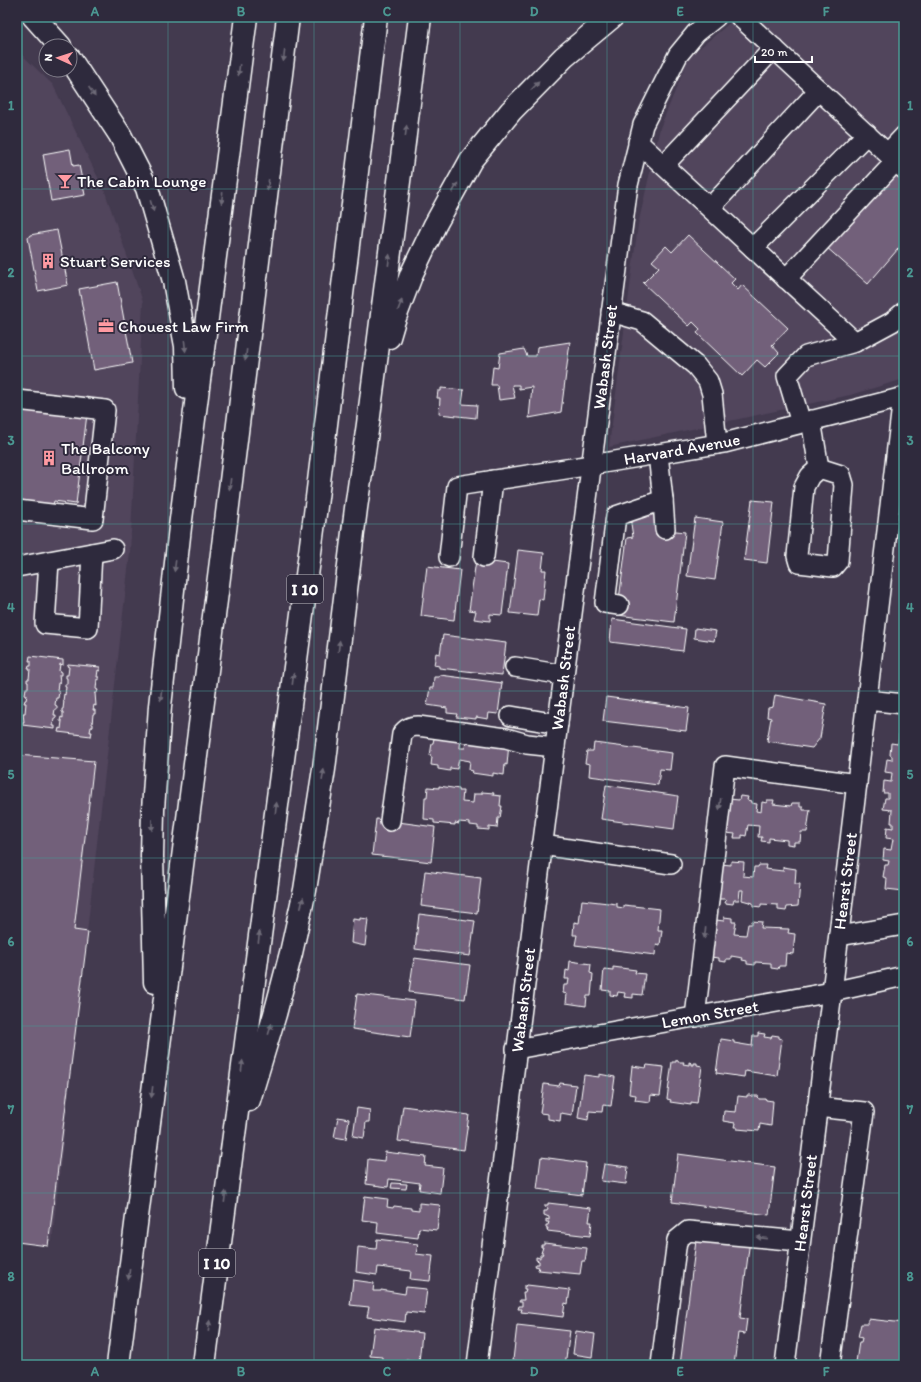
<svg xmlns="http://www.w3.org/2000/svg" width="921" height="1382" viewBox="0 0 921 1382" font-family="Itim,sans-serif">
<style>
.built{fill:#51455c}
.building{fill:#72607a;stroke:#fff}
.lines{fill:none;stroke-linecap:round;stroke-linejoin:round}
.minor-casing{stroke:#fff;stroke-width:22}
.highway-casing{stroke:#fff;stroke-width:25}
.minor{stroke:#2f2a3d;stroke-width:19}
.highway{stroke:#2f2a3d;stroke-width:22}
.oneway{fill:#6d6a77}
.grid{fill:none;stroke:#4b9892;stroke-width:1;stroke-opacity:0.55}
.labels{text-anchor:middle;stroke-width:4;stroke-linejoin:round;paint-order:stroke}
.shield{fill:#2f2a3d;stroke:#c1bfc5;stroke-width:1}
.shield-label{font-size:16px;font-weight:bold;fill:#fff}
.poi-label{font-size:17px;fill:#fff;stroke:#2f2a3d;text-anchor:start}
.street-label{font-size:17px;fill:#fff;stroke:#2f2a3d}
.neatline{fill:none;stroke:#4b9892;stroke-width:1.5}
.grid-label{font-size:13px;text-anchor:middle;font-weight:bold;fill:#4b9892}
</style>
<rect width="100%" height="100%" fill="#433a4f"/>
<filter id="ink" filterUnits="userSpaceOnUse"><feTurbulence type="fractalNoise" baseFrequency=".025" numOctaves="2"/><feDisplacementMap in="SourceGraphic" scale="8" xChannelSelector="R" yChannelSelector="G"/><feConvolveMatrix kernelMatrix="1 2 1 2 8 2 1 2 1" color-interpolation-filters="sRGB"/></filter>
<g filter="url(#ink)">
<g class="built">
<path d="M737,17H904V379L850,395L609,447L638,225L660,128L689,57Z"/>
<path d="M17,50L53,85L105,192L143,302L130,552L52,1241L17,1236Z"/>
</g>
<g class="building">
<path d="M70,149L73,166L79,165L85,195L51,201L43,154Z"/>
<path d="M896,163L904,170V242L868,284L825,246Z"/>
<path d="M57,230L68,285L38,291L28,238L30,235Z"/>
<path d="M688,235L735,279L731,283L738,290L742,285L788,328L772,345L779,353L765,367L757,360L742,376L697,333L700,329L693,322L689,326L643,283L659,267L652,261L666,246L672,252Z"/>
<path d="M117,282L132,363L94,370L79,289Z"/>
<path d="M570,342L561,412L529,418L532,387L519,389V385H512L515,398L499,400L497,385H491L493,367L498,368L500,353L524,349L527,356H536L537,347Z"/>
<path d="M441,388L464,390L462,404L477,405L476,418L439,414L440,398H437L438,391H441Z"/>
<path d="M17,406L87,414L76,504L54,501L53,505L17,501Z"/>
<path d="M752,500L774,502L767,563L744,560Z"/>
<path d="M655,513L658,529L685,532L674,622L617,615L627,538L633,537L630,517Z"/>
<path d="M695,518L723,522L715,580L687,576Z"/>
<path d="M518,550L544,553L542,570H546L543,600L539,599L537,616L510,613Z"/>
<path d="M476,560L508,564L502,615L490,614V621L474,619L476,611L469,610Z"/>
<path d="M427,566L460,570L454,620L421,616Z"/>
<path d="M612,619L686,629L683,651L610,642Z"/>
<path d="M695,628L716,631L714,641L694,638Z"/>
<path d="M443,635L506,643L502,675L439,668V666L434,665L436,653L440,654Z"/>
<path d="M30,656L63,660V665L60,664L59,671L61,672V675H59L60,683H58L57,691L59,692L58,698H56L55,705L57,706V709H55L54,715H56V718H54L53,726H55V729L22,725V722H24L23,713H25L26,703H24L25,700H26L27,695L25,694L26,688H28V682H27V679H29L30,669H28L29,666H31V661H29Z"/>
<path d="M68,664L100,667V671L98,670L97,677H99V680L97,679L96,689L98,690L97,693H95L96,706L94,705L93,710H95V714H93L92,724H93V727H91L90,732H92L91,736L58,732L59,728L61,729L62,721H60L61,717L63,718V712H62V709H63L64,701H63L64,694L65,695L66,687H65V684H67V678H66V675H68L69,667L67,666Z"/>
<path d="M440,675L502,683L498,714L489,713L488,719L476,717V719L456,717L457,714L447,713V708L427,705L430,688H433L434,677H439Z"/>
<path d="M775,695L826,704L820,738L812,748L767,741L771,718L767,717L768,708L773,707Z"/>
<path d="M606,697L689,708L686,731L603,721Z"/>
<path d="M435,734L461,738L460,748H465L466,740L509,743L507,765L505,764L504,775L493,773V776L472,773L473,771L469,770L470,761L459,759L457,769L450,768V771L438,769V766L431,765L432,757L430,756L432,743H433Z"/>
<path d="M899,734H904V891L886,889L887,878L883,877L885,865H888L889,861L883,860L884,849L891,850L893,839L886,838L887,827L893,828V823H891L892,810L883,809L885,798H888V793H883L884,781L891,782L892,773L885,772L887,759L892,760V756L890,755L891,743L898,744Z"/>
<path d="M594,743L672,753L670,770L660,769L658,785L589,776L590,764L585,763L587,751H593Z"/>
<path d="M17,755L94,761L74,930L88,932L48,1246L17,1242Z"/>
<path d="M606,785L678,796L674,829L601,819Z"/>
<path d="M439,786L459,789V791H463L462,802L473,803L474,794H482V792L494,793L493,795L501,796L500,806H502L500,818H498L497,828L489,827V830L478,829V826L470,825V823L459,822V824L455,823V825L434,823V820L424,819L425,797H427L428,787L439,788Z"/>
<path d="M740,796L748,797L747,800L751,801V803L757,804L756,811L761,812L762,802L767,803V800H774L773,804L791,806L792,803H800V807H803V810H810L807,832H801L800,842H794V845L787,844V840L769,838V842L761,841L762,837H758L759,826L748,825L746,836L742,835V838H734L735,834L726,833L729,799L739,800Z"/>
<path d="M376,819L435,827L431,862L372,855Z"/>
<path d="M731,861L744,862L743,876L753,877L754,867H758L759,865H766L765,869L783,871V867L796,869L795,884H800L798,906L787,907L786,911L778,910V905L761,904V907L753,906V903L742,900L743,890H740L739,900H734L733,904L725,903L726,899H718L721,864L731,865Z"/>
<path d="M425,871L481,878L477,913L421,906Z"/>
<path d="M582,900L617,904V907L624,908V905L660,909L658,930H662L660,945L656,944L655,955L575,945L577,935H573L574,922L579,923Z"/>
<path d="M419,914L475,921L470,956L415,949Z"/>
<path d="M724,917L732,918V922H736L734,934L746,935L748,924H752V921L762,922L761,928L789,929L788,933L795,934L793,954L786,953L785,966H779L778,969L771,968V963L755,962V965L747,964V961L742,960L743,958L731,956V959H726V962L719,961V958L710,957L716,920L724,921Z"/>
<path d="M360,918L368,919L365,946L351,943L353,919L360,920Z"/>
<path d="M414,958L470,965L465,999L409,992Z"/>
<path d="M570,961L591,964L590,973L593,974L591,996H587L586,1006L566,1003L567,994L563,993L564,985H568L569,979H565L566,970L569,971Z"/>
<path d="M613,967L636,970L635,973L645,974L642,995L633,994V998L624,997L625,993L618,992L617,996L610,995V991L602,990L604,969L613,970Z"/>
<path d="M357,994L415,1001L410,1037L352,1029Z"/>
<path d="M758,1033L765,1034L764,1037L771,1038L772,1035L779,1036V1038L782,1039L777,1076L745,1071L744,1077L716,1073L721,1039L734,1041V1043L752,1046L753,1036H758Z"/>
<path d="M676,1060H678V1062H684L683,1064L689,1065V1062L692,1063V1065H694V1063H697V1065L702,1066L697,1103L691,1102V1105L670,1102L671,1100L667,1099L672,1062H676Z"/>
<path d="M647,1065L664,1067L660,1096L651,1095L650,1102L635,1100L636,1095L629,1094L632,1066L646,1068Z"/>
<path d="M599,1074L615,1077L611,1106L603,1105L602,1112L589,1111L588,1120L578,1118L584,1075L599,1077Z"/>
<path d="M560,1083L576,1085L572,1115L561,1113L560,1121L548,1119V1114L540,1113L544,1084L559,1086Z"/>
<path d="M747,1095H751V1096H758L759,1099H766V1100L773,1101L771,1126L760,1124L759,1131L737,1129V1127H734L735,1123L723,1121L724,1111L736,1112L738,1096L747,1097Z"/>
<path d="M403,1106L469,1115L464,1150L398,1141Z"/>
<path d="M357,1108L370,1110L369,1122H366L364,1138L353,1136Z"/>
<path d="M338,1117L349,1119L346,1139L334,1137Z"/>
<path d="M385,1152L426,1157L425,1166L443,1168L440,1193L419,1190L420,1183L389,1179L388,1187L366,1184L368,1159L384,1161Z"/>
<path d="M678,1154L775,1167L769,1215L672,1202Z"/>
<path d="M541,1157L586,1163L582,1195L537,1189Z"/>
<path d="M604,1164L628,1167L626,1184L601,1181Z"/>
<path d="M392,1183L407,1184L406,1189L391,1188Z"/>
<path d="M365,1196L388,1199L387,1207L393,1208L394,1206L411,1208V1210L419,1211V1203L440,1205L437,1230L419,1228L418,1238L377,1233L378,1222L362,1220Z"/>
<path d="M548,1203L591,1208L589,1222H592L590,1236L547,1231L548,1228H546V1225H548L549,1222H546V1219L549,1220V1217L544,1215V1211H547L548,1208L545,1207V1205H548Z"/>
<path d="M697,1233L750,1240L740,1318L747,1319L745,1334L738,1333L734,1365H680Z"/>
<path d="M377,1239L418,1244L416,1254L433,1256L430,1281L410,1279L411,1271L378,1267L377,1275L356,1272L358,1247L376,1249Z"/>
<path d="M544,1243L587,1248L585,1261H582L580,1274L538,1270L539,1267L535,1266L536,1264H539V1261L536,1260V1257L540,1258V1255H542L543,1253H541L543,1247H541V1245H544Z"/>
<path d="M353,1280L374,1283L373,1291H381V1290L405,1294L406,1287L427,1289L424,1314L406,1312L405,1322L367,1317L369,1307L350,1305Z"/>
<path d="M527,1285L570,1290L568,1304L565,1303L563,1317L521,1312L522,1309H518L519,1306H522V1302H519L520,1300H524L523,1292H525L526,1289H524V1286H526Z"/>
<path d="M868,1319L904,1323L903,1339H904V1365H878L856,1362L859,1342H861L862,1338L858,1337L861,1324H868Z"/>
<path d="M517,1325L570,1331L565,1365H555L513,1360Z"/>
<path d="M374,1327L422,1333L419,1362L406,1360V1365L382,1362V1357L370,1356Z"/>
<path d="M576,1331L595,1334L592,1357L573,1354Z"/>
</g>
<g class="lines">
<defs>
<g id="minor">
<path d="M740,17L904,169"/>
<path d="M638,142L855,342"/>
<path d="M888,153L904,136"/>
<path d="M664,165L774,48"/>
<path d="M710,208L819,90"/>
<path d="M753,248L867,134"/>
<path d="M786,279L896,161"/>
<path d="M611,312L642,321L696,366L708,381L712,394L717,444"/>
<path d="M17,400L105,410L93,519L17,510"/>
<path d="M811,420L819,468"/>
<path d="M801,423L787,376L806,356L855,342L892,322L904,312"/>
<path d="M819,468L841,475L844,485L838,561L833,567L799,563L797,556L804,487L810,476Z"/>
<path d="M663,500L665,529"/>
<path d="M449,557L457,486L591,465L724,443L904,397"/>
<path d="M484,557L493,480"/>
<path d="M49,561L45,624L88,628L92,553"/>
<path d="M17,567L113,549"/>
<path d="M619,605L605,603L616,516L663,500L658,454"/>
<path d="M515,667L564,675"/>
<path d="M867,700L904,704"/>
<path d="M511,716L558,724"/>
<path d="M390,821L402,734C406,728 410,726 418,726L506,738L527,744L555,747"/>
<path d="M542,845L671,864"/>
<path d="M839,936L904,925"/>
<path d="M695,1017L725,766L857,784"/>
<path d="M516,1049L832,992L904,976"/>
<path d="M817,1107L864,1112L830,1365"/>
<path d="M477,1365L564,675L628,185L643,125L678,55L696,33L716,17"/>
<path d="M661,1365L677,1240L688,1231L800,1241"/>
<path d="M785,1365L832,992L903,397"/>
</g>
<g id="highway">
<path d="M34,17L60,46"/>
<path d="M70,59L120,135L147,188L174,281L186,346L187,388"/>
<path d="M389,337L394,320L412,273L435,225L471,160L511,111L564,57L612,17"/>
<path d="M155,982L152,856L153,810L160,706L180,527L246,17"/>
<path d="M249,1100L275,1014L291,953L305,890L324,769L356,508L368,424L420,17"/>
<path d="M118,1365L225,530L288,17"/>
<path d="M204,1365L315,514L376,17"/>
</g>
</defs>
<use href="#minor" class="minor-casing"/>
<use href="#highway" class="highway-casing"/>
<use href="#minor" class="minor"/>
<use href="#highway" class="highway"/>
</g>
<defs><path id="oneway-solid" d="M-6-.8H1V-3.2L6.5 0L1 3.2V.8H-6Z"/></defs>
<g class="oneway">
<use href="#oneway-solid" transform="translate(284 56) rotate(97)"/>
<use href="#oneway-solid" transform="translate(239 70) rotate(97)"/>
<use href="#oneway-solid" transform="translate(535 86) rotate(-46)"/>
<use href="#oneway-solid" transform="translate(92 92) rotate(56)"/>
<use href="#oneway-solid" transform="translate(406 131) rotate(-83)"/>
<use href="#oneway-solid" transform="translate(268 185) rotate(97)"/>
<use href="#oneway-solid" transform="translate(455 188) rotate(-61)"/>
<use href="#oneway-solid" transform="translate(222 198) rotate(97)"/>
<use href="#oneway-solid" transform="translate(152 206) rotate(73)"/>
<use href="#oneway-solid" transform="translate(389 260) rotate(-83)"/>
<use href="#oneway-solid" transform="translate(400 305) rotate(-69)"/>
<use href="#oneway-solid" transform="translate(185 346) rotate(84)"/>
<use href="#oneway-solid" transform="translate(246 355) rotate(97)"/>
<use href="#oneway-solid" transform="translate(230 484) rotate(97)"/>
<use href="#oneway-solid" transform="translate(175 566) rotate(97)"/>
<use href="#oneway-solid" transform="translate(339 646) rotate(-83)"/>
<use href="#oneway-solid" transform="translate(293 679) rotate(-83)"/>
<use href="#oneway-solid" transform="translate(161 695) rotate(96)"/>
<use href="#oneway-solid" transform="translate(323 775) rotate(-81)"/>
<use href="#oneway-solid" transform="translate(720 804) rotate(97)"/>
<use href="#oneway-solid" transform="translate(276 808) rotate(-83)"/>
<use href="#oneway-solid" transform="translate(152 825) rotate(91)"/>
<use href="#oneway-solid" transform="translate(302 903) rotate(-77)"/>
<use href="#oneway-solid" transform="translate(705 933) rotate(97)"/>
<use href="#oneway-solid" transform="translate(259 937) rotate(-83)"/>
<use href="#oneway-solid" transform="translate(270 1029) rotate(-73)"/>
<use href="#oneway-solid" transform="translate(242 1066) rotate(-83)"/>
<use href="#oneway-solid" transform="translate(152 1092) rotate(97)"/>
<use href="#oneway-solid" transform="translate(225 1197) rotate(-83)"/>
<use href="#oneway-solid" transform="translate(762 1238) rotate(-174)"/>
<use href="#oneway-solid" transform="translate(129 1274) rotate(97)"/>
<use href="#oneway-solid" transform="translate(209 1326) rotate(-83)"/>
</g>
</g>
<path class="grid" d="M168,17V1365M314,17V1365M460,17V1365M607,17V1365M753,17V1365M17,189H904M17,356H904M17,524H904M17,691H904M17,858H904M17,1026H904M17,1193H904"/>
<defs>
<symbol id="bar-bare" viewBox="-9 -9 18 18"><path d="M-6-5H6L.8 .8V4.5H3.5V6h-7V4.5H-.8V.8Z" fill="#ff9aa2" stroke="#2f2a3d" stroke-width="2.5" paint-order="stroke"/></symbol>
<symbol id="building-bare" viewBox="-9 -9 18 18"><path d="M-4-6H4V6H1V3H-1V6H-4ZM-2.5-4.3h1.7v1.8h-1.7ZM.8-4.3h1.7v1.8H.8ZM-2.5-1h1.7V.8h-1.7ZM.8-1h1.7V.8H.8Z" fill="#ff9aa2" stroke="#2f2a3d" stroke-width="2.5" paint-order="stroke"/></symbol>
<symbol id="office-bare" viewBox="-9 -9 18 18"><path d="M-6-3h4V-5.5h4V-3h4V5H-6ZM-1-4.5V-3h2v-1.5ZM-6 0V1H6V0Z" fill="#ff9aa2" stroke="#2f2a3d" stroke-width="2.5" paint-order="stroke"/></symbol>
</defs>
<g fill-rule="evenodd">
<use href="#bar-bare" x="54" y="170" width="22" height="22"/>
<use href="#building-bare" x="37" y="250" width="22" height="22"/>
<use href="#office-bare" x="95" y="315" width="22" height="22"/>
<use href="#building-bare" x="38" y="447" width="22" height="22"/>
</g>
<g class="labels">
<g class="shield">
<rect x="287" y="575" width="36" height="28" rx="3"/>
<rect x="199" y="1249" width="36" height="28" rx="3"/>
</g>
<g class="shield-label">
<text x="305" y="595">I 10</text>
<text x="217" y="1269">I 10</text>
</g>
<g class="poi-label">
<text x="77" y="187">The Cabin Lounge</text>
<text x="60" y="267">Stuart Services</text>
<text x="118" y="332">Chouest Law Firm</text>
<text x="61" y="454">The Balcony<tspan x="61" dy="20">Ballroom</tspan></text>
</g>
<g class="street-label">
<text transform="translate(605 357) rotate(-83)" y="6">Wabash Street</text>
<text transform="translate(682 449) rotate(-10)" y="6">Harvard Avenue</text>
<text transform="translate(563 678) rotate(-83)" y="6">Wabash Street</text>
<text transform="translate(845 881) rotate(-83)" y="6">Hearst Street</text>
<text transform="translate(523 1000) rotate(-83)" y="6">Wabash Street</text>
<text transform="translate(710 1014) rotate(-10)" y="6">Lemon Street</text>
<text transform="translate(805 1203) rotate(-83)" y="6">Hearst Street</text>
</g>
</g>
<rect width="921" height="1382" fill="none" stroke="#2f2a3d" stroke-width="44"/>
<g transform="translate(58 58) rotate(273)"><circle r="19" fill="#2f2a3d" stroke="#827f8b"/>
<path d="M0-3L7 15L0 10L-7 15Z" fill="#ff9aa2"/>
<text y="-6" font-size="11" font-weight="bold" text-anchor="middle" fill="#ffffff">N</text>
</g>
<path d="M755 56v6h57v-6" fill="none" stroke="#ffffff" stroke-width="2"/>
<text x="761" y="56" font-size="12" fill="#ffffff" stroke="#2f2a3d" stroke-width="3" paint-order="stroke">20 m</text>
<rect x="22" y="22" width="877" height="1338" class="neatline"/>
<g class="grid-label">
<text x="95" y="16">A</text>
<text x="241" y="16">B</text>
<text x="387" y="16">C</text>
<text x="534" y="16">D</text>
<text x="680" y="16">E</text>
<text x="826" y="16">F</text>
<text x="11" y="110">1</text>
<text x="910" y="110">1</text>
<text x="11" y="277">2</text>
<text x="910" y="277">2</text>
<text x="11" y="445">3</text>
<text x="910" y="445">3</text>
<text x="11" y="612">4</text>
<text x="910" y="612">4</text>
<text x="11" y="779">5</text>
<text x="910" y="779">5</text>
<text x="11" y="946">6</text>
<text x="910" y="946">6</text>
<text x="11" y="1114">7</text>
<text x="910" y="1114">7</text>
<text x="11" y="1281">8</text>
<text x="910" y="1281">8</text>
<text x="95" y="1376">A</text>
<text x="241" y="1376">B</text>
<text x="387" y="1376">C</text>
<text x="534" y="1376">D</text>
<text x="680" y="1376">E</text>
<text x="826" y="1376">F</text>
</g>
</svg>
